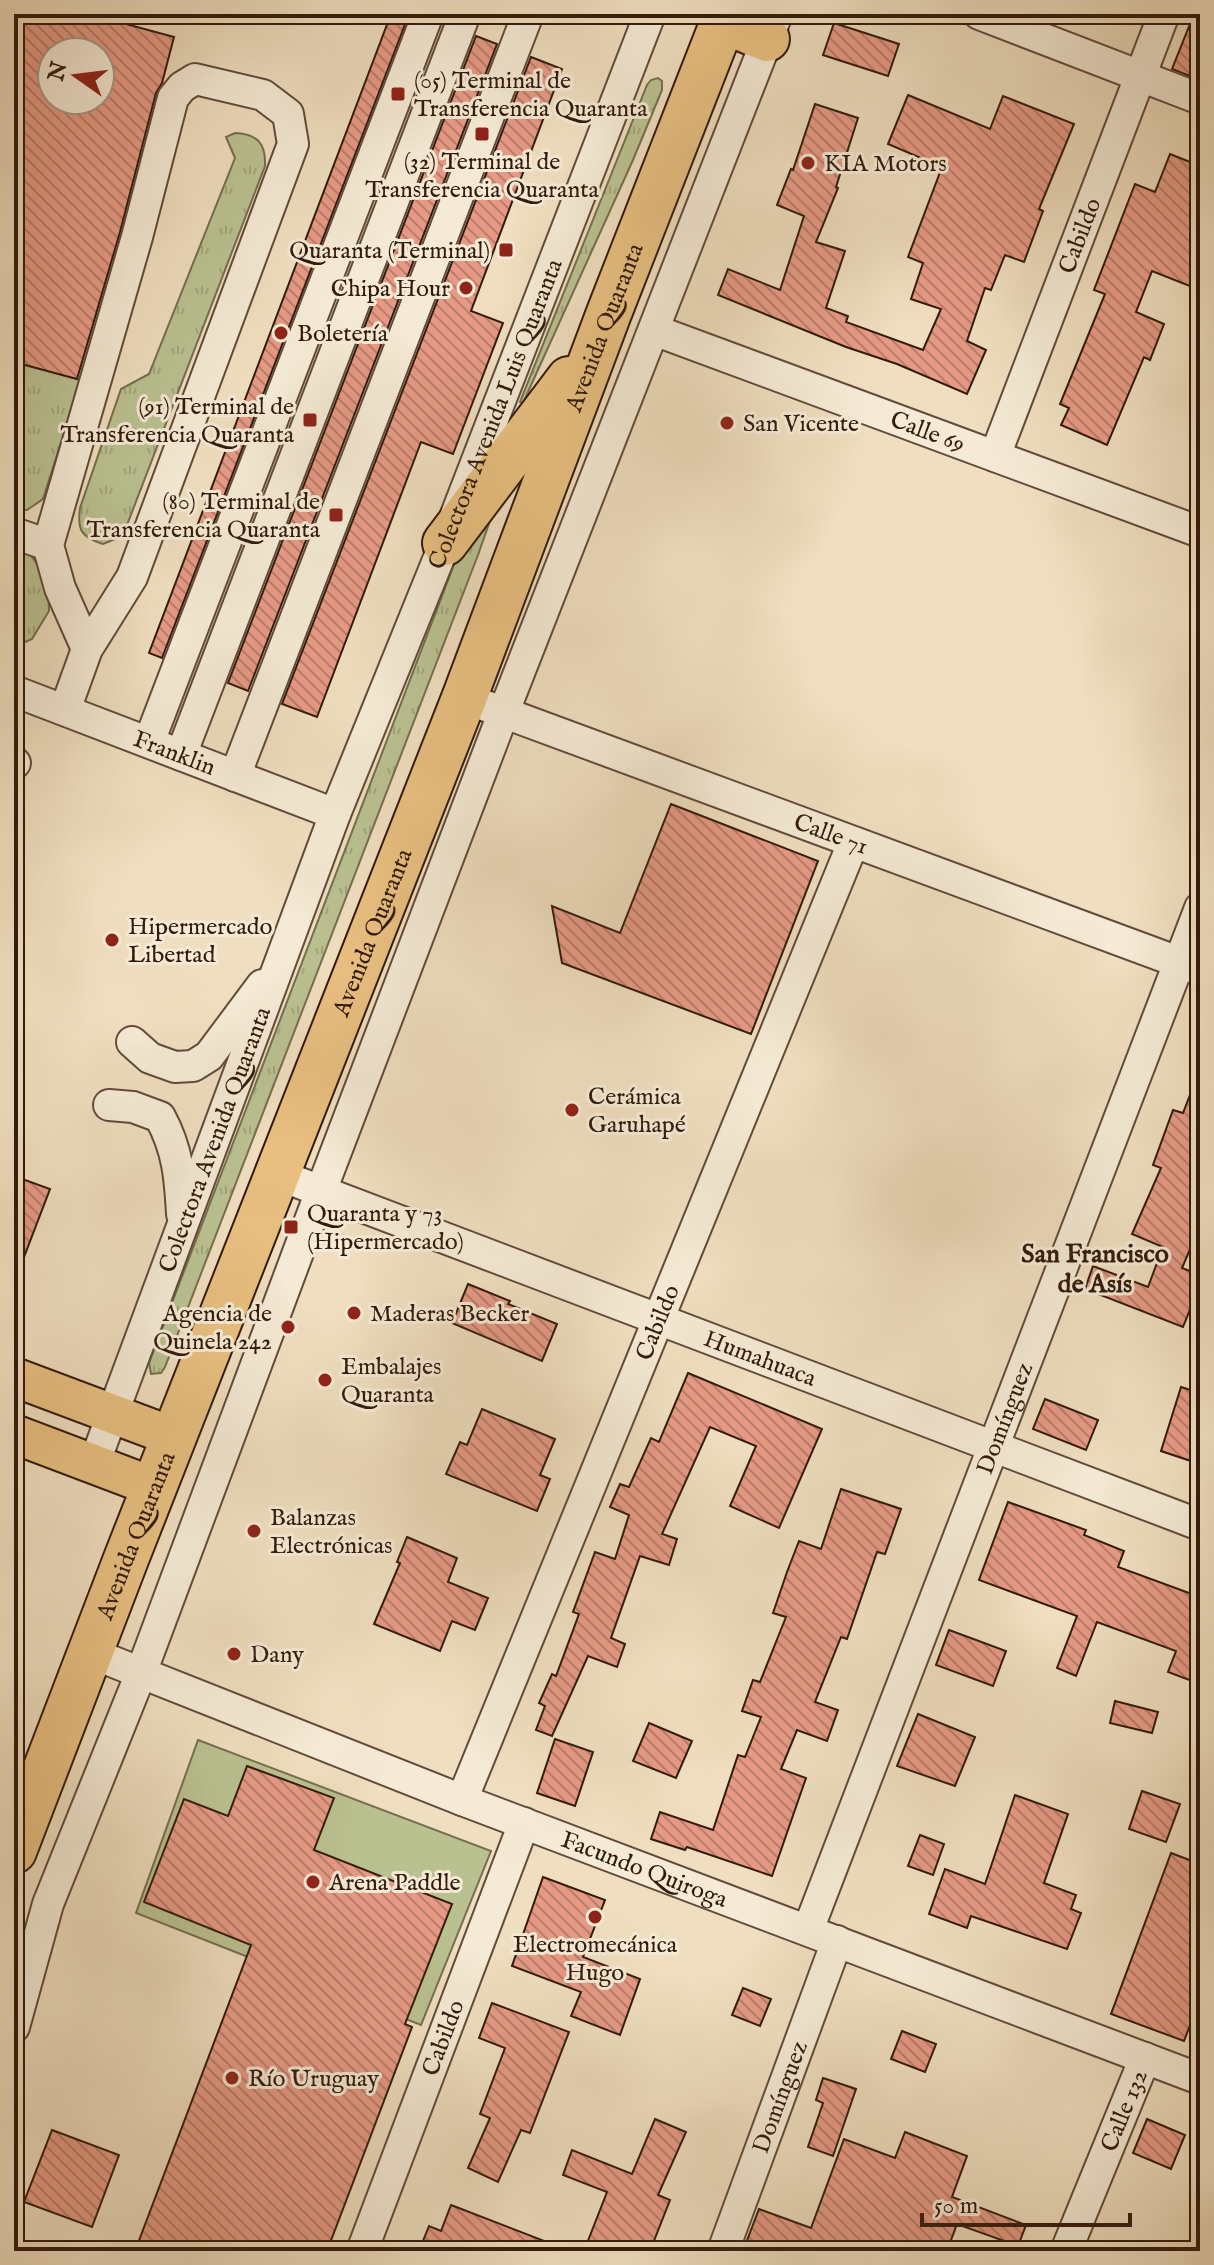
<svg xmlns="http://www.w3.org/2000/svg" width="1214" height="2265" viewBox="0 0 1214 2265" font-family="'IM FELL English',serif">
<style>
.grass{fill:url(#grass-tufts);stroke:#766e4f;stroke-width:2}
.pitch{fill:#bac191;stroke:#766e4f;stroke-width:2}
.building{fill:url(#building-back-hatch);stroke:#321a0d;stroke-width:2;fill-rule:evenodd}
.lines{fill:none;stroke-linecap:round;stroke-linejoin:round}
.minor-casing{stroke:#614b3a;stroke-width:34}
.major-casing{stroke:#321a0d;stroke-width:42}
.highway-casing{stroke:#321a0d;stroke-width:48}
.minor{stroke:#f5ead5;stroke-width:30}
.major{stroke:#e8bf80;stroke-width:38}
.highway{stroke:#e8bf80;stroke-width:44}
.poi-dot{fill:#8f2418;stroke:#f5ead5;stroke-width:3}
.labels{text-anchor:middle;stroke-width:6;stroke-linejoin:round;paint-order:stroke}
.poi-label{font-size:24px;fill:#321a0d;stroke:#f5ead5;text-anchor:start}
.street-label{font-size:24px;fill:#321a0d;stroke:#f5ead5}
.neighbourhood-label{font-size:26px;font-weight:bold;fill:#321a0d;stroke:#f5ead5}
</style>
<defs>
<pattern id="grass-tufts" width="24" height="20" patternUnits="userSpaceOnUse" patternTransform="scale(2)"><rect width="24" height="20" fill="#bac191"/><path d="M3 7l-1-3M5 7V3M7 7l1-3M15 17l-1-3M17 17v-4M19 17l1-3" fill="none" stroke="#a0a57c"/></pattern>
<pattern id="building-back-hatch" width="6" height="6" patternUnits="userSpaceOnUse" patternTransform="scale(2)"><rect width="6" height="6" fill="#e69a85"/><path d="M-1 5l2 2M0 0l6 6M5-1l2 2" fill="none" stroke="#bb7d6b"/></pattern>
</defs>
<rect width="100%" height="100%" fill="#efdebf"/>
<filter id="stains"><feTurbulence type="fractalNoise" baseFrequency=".0025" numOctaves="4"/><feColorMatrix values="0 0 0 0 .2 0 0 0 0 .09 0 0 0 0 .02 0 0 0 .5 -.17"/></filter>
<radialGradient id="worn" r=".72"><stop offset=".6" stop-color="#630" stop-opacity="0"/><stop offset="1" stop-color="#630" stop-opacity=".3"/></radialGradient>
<g class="grass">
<path d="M658,78L662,81V90L633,160L523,403L520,402L647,85L651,80Z"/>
<path d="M235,133C258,134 266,144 265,166L127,525L118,538L103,544C81,537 77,530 80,508L121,389L149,374L235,158L226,137Z"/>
<path d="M14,362L81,380L43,499L27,510H14Z"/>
<path d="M510,464L478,555L165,1367L161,1373L151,1374L149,1363L460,549Z"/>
<path d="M14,547L29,553L48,579L49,611L32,639L14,647Z"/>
</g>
<path class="pitch" d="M198,1740L491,1851L421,2025L136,1913Z"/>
<g class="building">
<path d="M14,14H89L174,37L162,83L156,93L120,232L77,379L14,362ZM52,52H100V100H52Z"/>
<path d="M391,14H409L162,658L149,653Z"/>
<path d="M1194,14H1200V80L1172,69Z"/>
<path d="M834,23L899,44L888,76L823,55Z"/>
<path d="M476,36L497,44L248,691L228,683Z"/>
<path d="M531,57L562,69L471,311L503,323L453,454L421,442L317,717L282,704Z"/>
<path d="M908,95L990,129L1003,96L1074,124L1039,209L1043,211L1024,262L1005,255L991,290L985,288L967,341L986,350L967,394L897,364L846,347L718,295L728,269L780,290L804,216L777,205L791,169L793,170L815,104L858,118L836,187L838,188L816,242L845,251L826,308L848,316L846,322L923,350L941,309L911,299L923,263L908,257L942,167L888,144Z"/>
<path d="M1170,154L1200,166V189L1190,213L1200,217V290L1152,271L1136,312L1164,324L1150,360L1144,357L1107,445L1061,425L1069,408L1060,404L1105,294L1094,290L1135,184L1155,192Z"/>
<path d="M671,804L818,861L751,1034L562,963L552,906L620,933Z"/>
<path d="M1198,1074H1200V1226L1182,1268L1200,1275V1285L1183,1327L1085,1289L1093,1266L1148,1287L1163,1247L1132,1234L1161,1168L1153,1165L1173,1110L1183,1113Z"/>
<path d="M14,1176L50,1189L16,1278H14Z"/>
<path d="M468,1284L510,1301L508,1304L557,1324L542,1361L452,1323Z"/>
<path d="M688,1373L822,1429L779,1528L730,1506L756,1446L710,1427L662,1534L677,1539L669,1565L640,1556L611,1638L625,1644L617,1667L588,1656L552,1736L536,1730L545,1706L539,1703L552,1674L556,1676L579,1614L573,1612L595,1552L615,1559L629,1515L610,1507L620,1484L629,1487L651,1438L659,1442Z"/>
<path d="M1181,1387L1200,1393V1464L1161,1451Z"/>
<path d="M1045,1399L1098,1420L1086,1450L1033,1429Z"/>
<path d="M482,1409L555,1439L540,1475L550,1479L537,1511L446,1474L460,1442L467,1445Z"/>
<path d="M841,1489L901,1509L885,1554L877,1552L847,1639L841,1637L815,1702L838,1710L827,1741L797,1730L781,1769L806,1778L772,1876L687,1847L685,1850L651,1839L660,1812L713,1830L738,1755L745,1757L761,1717L742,1711L753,1680L760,1682L786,1617L773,1613L787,1572L799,1541L821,1549Z"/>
<path d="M1008,1502L1086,1530L1084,1535L1124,1551L1118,1567L1200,1597V1684L1168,1672L1176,1651L1097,1622L1076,1676L1057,1668L1077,1616L979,1580Z"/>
<path d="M407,1537L457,1558L448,1582L488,1598L475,1630L452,1621L440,1651L374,1624L400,1563L397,1562Z"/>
<path d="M949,1630L1006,1651L993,1686L936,1665Z"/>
<path d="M1115,1701L1158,1712L1152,1733L1110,1723Z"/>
<path d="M918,1714L975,1737L955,1786L897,1766Z"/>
<path d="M649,1723L692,1741L676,1778L633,1761Z"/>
<path d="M555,1739L593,1752L575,1806L537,1793Z"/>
<path d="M247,1766L334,1798L314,1850L452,1904L405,2024L412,2027L327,2251H135L251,1945L144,1902L184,1799L228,1816Z"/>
<path d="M1142,1791L1180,1804L1166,1842L1129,1829Z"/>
<path d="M1015,1795L1068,1814L1044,1883L1076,1895L1071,1909L1081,1913L1067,1949L971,1916L967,1928L929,1914L945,1869L985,1884Z"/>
<path d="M920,1835L944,1844L933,1875L908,1866Z"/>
<path d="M1171,1853L1200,1864V1999L1184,2041L1111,2014Z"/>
<path d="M543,1877L605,1900L583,1957L640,1979L620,2035L571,2016L581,1992L512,1966Z"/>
<path d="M743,1988L771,1999L760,2026L732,2015Z"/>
<path d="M492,2003L569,2032L530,2133L521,2130L498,2182L468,2168L490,2118L480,2114L505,2048L479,2038Z"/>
<path d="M902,2031L936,2044L925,2072L891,2059Z"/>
<path d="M823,2078L856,2089L833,2156L808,2147L823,2103L816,2100Z"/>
<path d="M655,2119L686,2132L658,2195L670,2200L650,2251H584L607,2192L563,2175L572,2150L632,2174Z"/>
<path d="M1147,2119L1185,2135L1171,2169L1133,2153Z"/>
<path d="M52,2130L119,2155L92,2227L24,2202Z"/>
<path d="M905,2132L967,2156L952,2197L1026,2225L1018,2246L957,2224L947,2251H743L759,2209L811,2228L844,2139L895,2158Z"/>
<path d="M451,2205L565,2249L564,2251H419L429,2226L441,2231Z"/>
</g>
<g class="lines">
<defs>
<g id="minor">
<path d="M979,14L1200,99"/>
<path id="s1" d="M654,330L1200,532"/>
<path id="s2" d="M995,456L1164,14"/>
<path d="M14,533L48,545"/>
<path id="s3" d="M14,691L335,814"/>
<path id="s4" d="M486,706L1200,970"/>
<path d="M65,710L87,649L132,577L293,144L288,114L263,95L195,79L182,87L173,98L137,237L48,545L60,588L87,649"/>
<path d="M149,742L428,14"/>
<path d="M181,755L465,14"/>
<path d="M14,763H15"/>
<path d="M235,776L528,14"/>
<path d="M132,1042L150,1058L175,1067L193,1066L209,1056L262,985"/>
<path d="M109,1105L133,1107L160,1117C178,1150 180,1178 182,1214"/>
<path id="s5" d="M276,1174L1200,1525"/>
<path id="s6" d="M94,1464L335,814L445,543L650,14"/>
<path id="s7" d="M91,1653L462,1800L1200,2079"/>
<path id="s8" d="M462,1800L853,843"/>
<path id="s9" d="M808,1930L1200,908"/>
<path d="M14,2027L48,1904L141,1673L321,1191L503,714L777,14"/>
<path id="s10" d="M362,2251L524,1823"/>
<path id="s11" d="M723,2251L837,1941"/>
<path id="s12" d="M1066,2251L1145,2058"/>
</g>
<g id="major">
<path d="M14,1377L174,1437"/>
<path d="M14,1434L154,1487"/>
</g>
<g id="highway">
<path d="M724,21L767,39"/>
<path d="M445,543L569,379"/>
<path id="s13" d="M14,1851L126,1559L465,696L609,313L726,14"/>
</g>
</defs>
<use href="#minor" class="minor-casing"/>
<use href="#major" class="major-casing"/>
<use href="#highway" class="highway-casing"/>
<use href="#minor" class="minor"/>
<use href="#major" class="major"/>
<use href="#highway" class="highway"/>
</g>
<g class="poi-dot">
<rect x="390" y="86" width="16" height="16" rx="4"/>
<rect x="474" y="126" width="16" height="16" rx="4"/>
<circle cx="808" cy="163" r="8"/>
<rect x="498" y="242" width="16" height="16" rx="4"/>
<circle cx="466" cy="288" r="8"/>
<circle cx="281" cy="333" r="8"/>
<rect x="302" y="412" width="16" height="16" rx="4"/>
<circle cx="727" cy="423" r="8"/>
<rect x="328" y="507" width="16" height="16" rx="4"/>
<circle cx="112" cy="940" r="8"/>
<circle cx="572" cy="1110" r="8"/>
<rect x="283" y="1219" width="16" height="16" rx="4"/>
<circle cx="354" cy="1313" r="8"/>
<circle cx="288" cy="1327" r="8"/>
<circle cx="325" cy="1380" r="8"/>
<circle cx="254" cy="1531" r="8"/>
<circle cx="234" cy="1654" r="8"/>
<circle cx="313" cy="1882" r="8"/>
<circle cx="595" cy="1917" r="8"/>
<circle cx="232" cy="2078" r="8"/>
</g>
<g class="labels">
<g class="poi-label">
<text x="414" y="88">(05) Terminal de<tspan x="414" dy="28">Transferencia Quaranta</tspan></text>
<text x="482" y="169" text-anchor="middle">(32) Terminal de<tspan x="482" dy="28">Transferencia Quaranta</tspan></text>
<text x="824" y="171">KIA Motors</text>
<text x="490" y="258" text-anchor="end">Quaranta (Terminal)</text>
<text x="450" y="296" text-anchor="end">Chipa Hour</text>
<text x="297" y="341">Boletería</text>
<text x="294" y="414" text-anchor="end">(91) Terminal de<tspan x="294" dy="28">Transferencia Quaranta</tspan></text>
<text x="743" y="431">San Vicente</text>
<text x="320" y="509" text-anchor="end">(80) Terminal de<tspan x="320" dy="28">Transferencia Quaranta</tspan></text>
<text x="128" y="934">Hipermercado<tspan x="128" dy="28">Libertad</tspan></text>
<text x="588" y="1104">Cerámica<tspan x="588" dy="28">Garuhapé</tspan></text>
<text x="307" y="1221">Quaranta y 73<tspan x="307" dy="28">(Hipermercado)</tspan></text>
<text x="272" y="1321" text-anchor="end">Agencia de<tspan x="272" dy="28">Quinela 242</tspan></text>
<text x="370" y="1321">Maderas Becker</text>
<text x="341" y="1374">Embalajes<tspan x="341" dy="28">Quaranta</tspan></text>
<text x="270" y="1525">Balanzas<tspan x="270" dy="28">Electrónicas</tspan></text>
<text x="250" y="1662">Dany</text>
<text x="329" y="1890">Arena Paddle</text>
<text x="595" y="1952" text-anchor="middle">Electromecánica<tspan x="595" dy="28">Hugo</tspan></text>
<text x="248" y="2086">Río Uruguay</text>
</g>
<g class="street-label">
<text dy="8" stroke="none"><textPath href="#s2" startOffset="236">Cabildo</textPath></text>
<text dy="8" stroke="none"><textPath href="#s13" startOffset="1634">Avenida Quaranta</textPath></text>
<text dy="8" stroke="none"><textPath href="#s6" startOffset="1124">Colectora Avenida Luis Quaranta</textPath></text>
<text dy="8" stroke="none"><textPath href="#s1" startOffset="292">Calle 69</textPath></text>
<text dy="8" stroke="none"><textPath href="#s3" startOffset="172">Franklin</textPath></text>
<text dy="8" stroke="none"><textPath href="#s4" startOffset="368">Calle 71</textPath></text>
<text dy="8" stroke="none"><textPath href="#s13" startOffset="986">Avenida Quaranta</textPath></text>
<text dy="8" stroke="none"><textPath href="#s6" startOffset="346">Colectora Avenida Quaranta</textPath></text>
<text dy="8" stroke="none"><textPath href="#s8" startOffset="516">Cabildo</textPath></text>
<text dy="8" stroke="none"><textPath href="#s5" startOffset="518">Humahuaca</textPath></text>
<text dy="8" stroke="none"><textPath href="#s9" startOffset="548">Domínguez</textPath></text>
<text dy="8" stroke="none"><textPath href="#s13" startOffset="338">Avenida Quaranta</textPath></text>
<text dy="8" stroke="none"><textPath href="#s7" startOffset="594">Facundo Quiroga</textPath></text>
<text dy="8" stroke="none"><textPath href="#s10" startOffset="228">Cabildo</textPath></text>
<text dy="8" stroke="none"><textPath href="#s11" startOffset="164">Domínguez</textPath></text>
<text dy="8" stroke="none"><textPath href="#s12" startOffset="152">Calle 132</textPath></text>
</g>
<g class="neighbourhood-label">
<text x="1095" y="1262">San Francisco<tspan x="1095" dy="30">de Asís</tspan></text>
</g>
</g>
<rect width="1214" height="2265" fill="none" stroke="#efdebf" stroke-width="48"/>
<rect x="16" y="16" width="1182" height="2233" fill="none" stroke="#321a0d" stroke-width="4"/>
<rect x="24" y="24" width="1166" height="2217" fill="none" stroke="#321a0d" stroke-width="2"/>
<g transform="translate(76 76) rotate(284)"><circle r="38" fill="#f5ead5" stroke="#a79785" stroke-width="2"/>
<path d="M0-6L14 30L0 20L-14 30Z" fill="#8f2418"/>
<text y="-12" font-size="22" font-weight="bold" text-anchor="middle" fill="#321a0d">N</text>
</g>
<path d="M922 2213v12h208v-12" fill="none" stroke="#321a0d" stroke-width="4"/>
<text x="934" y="2213" font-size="24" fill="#321a0d" stroke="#f5ead5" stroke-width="6" paint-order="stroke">50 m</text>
<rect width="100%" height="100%" filter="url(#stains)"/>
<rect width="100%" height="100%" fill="url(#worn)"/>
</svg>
